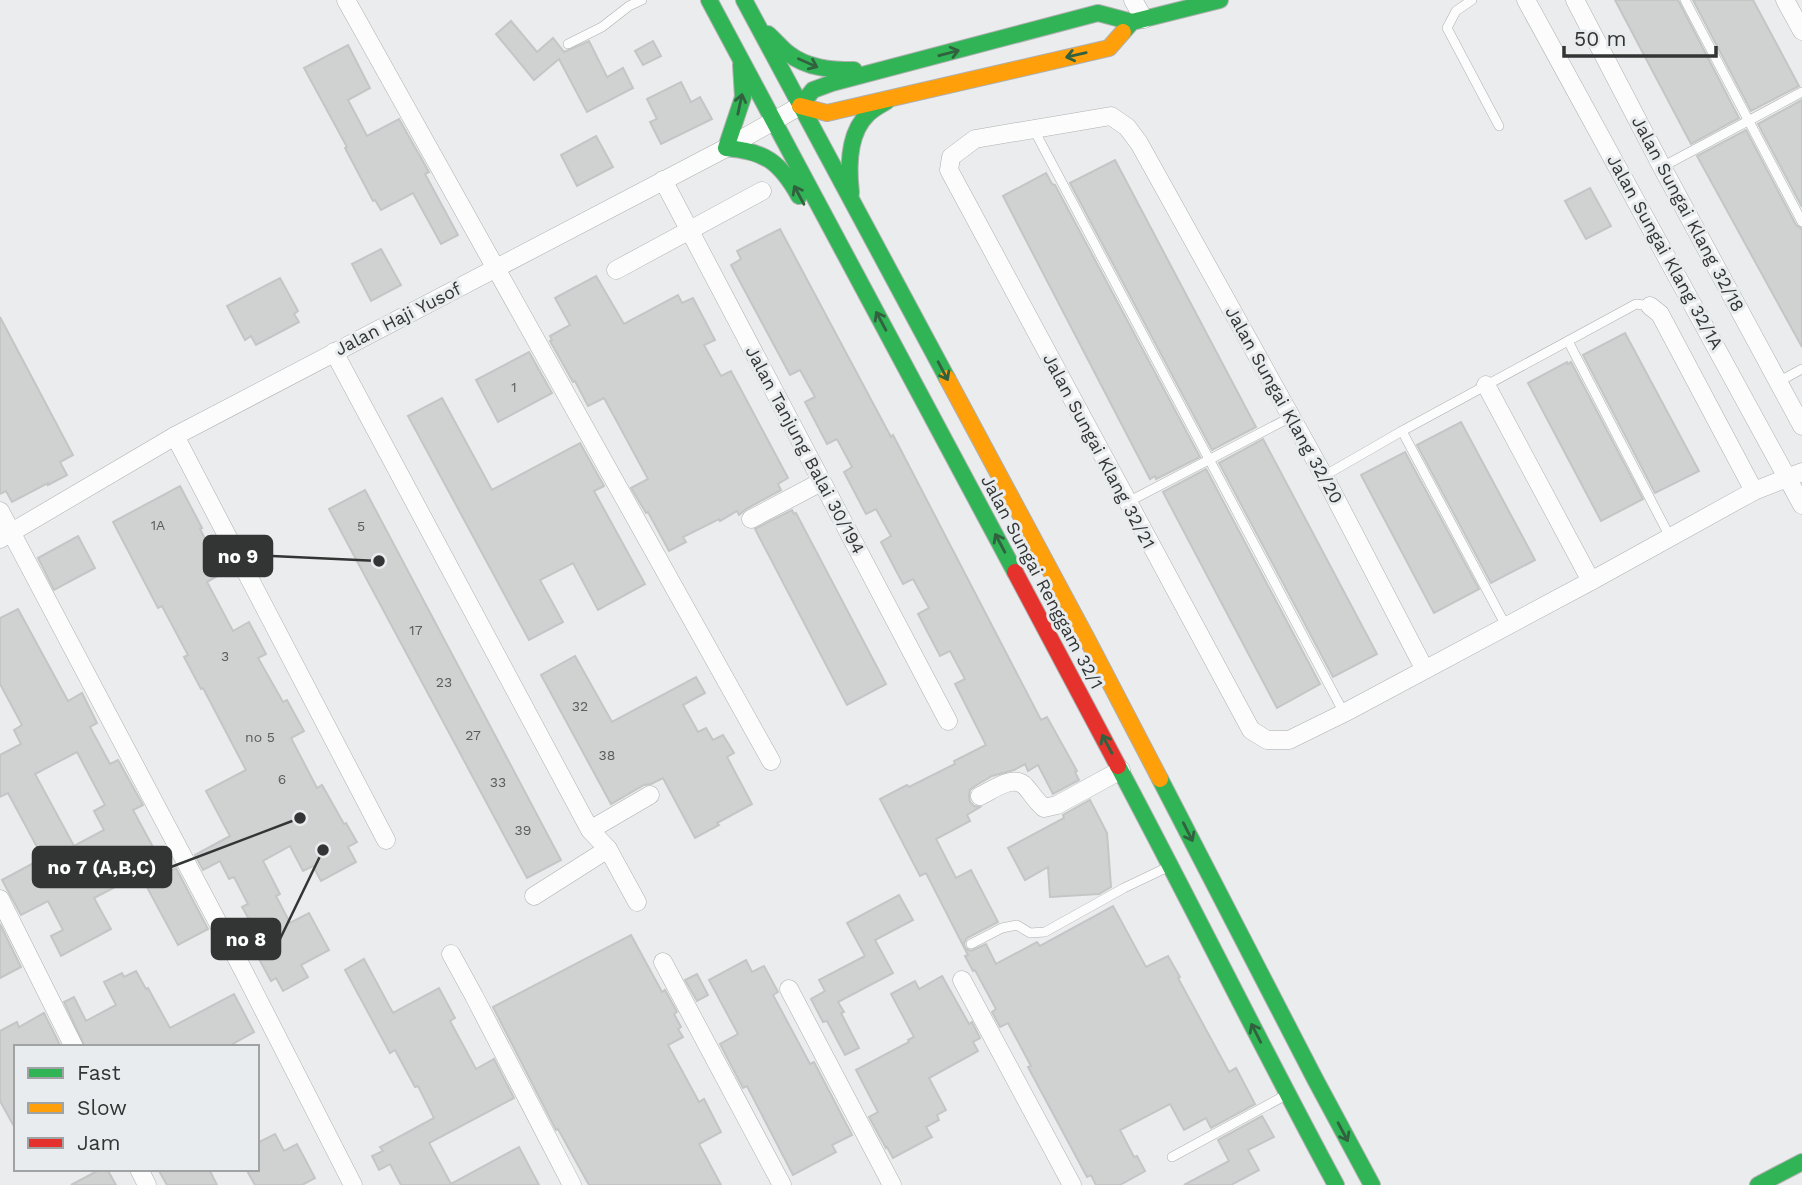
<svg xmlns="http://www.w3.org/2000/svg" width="1802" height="1185" viewBox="0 0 1802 1185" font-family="'Work Sans',sans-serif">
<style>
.building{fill:#d0d2d2;stroke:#c4c6c6;stroke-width:2;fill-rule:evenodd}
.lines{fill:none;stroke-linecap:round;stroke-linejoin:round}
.lane-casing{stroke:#aeb0b0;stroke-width:10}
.street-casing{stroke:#aeb0b0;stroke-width:19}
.fast-casing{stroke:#aeb0b0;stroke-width:18}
.slow-casing{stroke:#aeb0b0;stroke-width:18}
.jam-casing{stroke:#aeb0b0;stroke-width:18}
.lane{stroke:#fcfcfc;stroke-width:9}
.street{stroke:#fcfcfc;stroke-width:18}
.fast{stroke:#30b455;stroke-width:16}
.slow{stroke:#ff9f0a;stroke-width:16}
.jam{stroke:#e5322d;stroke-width:16}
.oneway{stroke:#326140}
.labels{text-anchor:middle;stroke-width:6;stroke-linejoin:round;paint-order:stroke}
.number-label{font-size:14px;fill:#5a5c5c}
.street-label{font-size:18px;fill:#333535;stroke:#e9ecee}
.leader{fill:none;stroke:#333535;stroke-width:2.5}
.callout-dot{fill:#333535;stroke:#e9ecee;stroke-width:2.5}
.callout{fill:#333535;stroke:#333535;stroke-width:2.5}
.callout-label{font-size:19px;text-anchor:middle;font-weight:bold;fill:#fff}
</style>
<rect width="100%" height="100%" fill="#eaeced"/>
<g class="building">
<path d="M1615,0H1678L1739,118L1691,144Z"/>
<path d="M1693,0H1753L1799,86L1751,111Z"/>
<path d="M511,21L537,52L553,38L564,52L589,41L607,77L623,68L633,88L587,112L559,59L534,80L496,34Z"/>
<path d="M653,41L661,56L643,65L635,51Z"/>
<path d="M348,45L370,88L348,100L367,136L399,119L429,172L425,174L458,235L441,244L413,193L381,210L375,200L373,201L345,148L347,147L304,68Z"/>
<path d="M681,82L691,102L700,97L712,119L661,144L650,122L657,119L647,99Z"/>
<path d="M1802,100V207L1758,124Z"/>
<path d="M1746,130L1796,225L1802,229V347L1697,156Z"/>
<path d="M596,136L613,167L577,186L561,155Z"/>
<path d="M1115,160L1256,427L1212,450L1070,183Z"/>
<path d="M1046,173L1052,184L1055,185L1200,457L1156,479L1155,476L1150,479L1003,196Z"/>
<path d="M1590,188L1611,226L1586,239L1565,201Z"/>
<path d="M780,229L891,437L893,435L1041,720L1047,717L1077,771L1075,772L1079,780L1053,794L1038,765L1028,771L1025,764L1014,770L992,776L975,786L970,790L969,796L970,802L974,806L980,807L967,815L970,821L936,839L956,878L971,870L998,922L967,938L964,943L965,948L971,951L986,944L996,964L1037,942L1040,946L1113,906L1146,967L1168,956L1180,977L1178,978L1229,1072L1236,1068L1255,1104L1211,1128L1206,1118L1184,1130L1170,1104L1120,1130L1134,1157L1137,1156L1145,1171L1120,1185H1096L1091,1175L1087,1177L1028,1067L1031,1066L1008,1023L1000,1027L992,1012L996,1009L975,970L973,971L965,956L968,955L926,873L920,876L880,799L907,785L909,787L955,764L954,761L986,745L955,684L965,679L950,651L940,656L918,614L929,608L913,579L903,584L881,542L891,536L876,509L866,514L844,472L852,467L837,439L827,444L805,402L815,397L800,370L790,375L731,265L741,259L737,251Z"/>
<path d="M381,249L401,285L371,301L352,264Z"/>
<path d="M596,276L624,324L678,295L682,303L693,298L715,340L704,345L721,376L731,371L788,478L778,484L781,490L746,509L739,515L737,511L720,521L719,519L683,537L686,542L669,551L648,512L646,513L631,488L648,479L615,418L604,398L588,406L575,381L573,382L550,341L552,340L550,336L570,325L555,298Z"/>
<path d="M280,278L298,311L294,314L299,322L256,345L251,336L245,340L227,306Z"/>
<path d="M0,317L73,455L60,462L67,475L48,485V483L12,502L6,491L0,494Z"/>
<path d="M1625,333L1699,471L1655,493L1583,355Z"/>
<path d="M529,352L552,393L498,422L476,380Z"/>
<path d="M1567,362L1568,364L1571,362L1643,499L1601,521L1528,383Z"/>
<path d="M442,398L492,490L580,443L604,486L594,491L645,584L598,610L573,563L540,580L563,622L529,640L408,416Z"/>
<path d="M1461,422L1535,560L1491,583L1417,445Z"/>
<path d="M1263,439L1377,654L1333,677L1219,463Z"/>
<path d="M1405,452L1479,589L1434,613L1361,475Z"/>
<path d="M1206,469L1320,684L1277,708L1163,492Z"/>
<path d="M180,486L202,528L200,529L223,573L207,582L233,631L249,622L266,654L258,658L283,702L287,700L304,731L291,738L317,788L322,785L344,824L346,823L357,842L348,847L356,862L321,881L313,866L303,871L290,846L263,861L280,894L276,896L290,923L309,913L329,950L301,965L308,977L283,991L276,978L271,981L240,924L249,919L242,907L248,904L234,877L229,879L220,861L203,870L195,855L230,836L206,791L246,770L203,688L201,689L184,657L188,655L162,606L158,608L113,522Z"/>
<path d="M365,490L561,860L527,878L329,509Z"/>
<path d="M792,510L794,514L796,513L886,684L847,705L755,529Z"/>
<path d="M78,536L95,568L54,590L38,558Z"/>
<path d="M18,609L68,701L82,693L97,723L90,727L110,764L118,760L143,805L133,810L167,873L176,868L208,929L178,945L140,874L94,898L111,929L61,956L51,936L63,930L48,901L21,915L2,880L43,858L8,793L0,797V755L21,744L14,730L22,725L0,684V618ZM77,752L105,805L94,811L104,830L74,846L35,774Z"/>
<path d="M575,656L612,722L696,677L705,693L683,705L698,732L706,728L713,740L723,735L734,753L727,757L752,804L717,823L719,825L695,838L663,778L651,784L644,785L611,804L541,675Z"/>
<path d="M1090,800L1107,833L1111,887L1099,894L1050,897L1048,867L1025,880L1008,848L1064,818L1063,815Z"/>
<path d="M899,895L913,920L875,940L893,973L838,1002L844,1012L841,1013L859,1048L845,1055L827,1021L823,1022L811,999L825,991L819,980L865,956L847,923Z"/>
<path d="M0,924L21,967L0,978Z"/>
<path d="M631,935L662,992L665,990L677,1012L674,1014L681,1027L678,1029L683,1037L668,1045L699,1102L704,1099L721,1132L699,1144L721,1185H589L558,1129L556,1130L493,1007Z"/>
<path d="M364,959L393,1013L439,988L455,1018L450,1021L476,1069L494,1059L514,1098L429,1143L451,1184L519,1147L539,1185H401L390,1164L379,1170L372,1156L383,1151L380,1147L434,1118L418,1086L415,1087L395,1050L390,1053L345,970Z"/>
<path d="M746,960L752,972L764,966L778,992L773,995L810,1064L814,1062L852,1135L832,1145L836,1152L793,1175L747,1086L743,1088L720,1044L738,1034L709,980Z"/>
<path d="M136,971L146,989L148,988L170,1028L234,994L254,1032L227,1047H85L64,1002L74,997L86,1021L116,1005L104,982L122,973L124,977Z"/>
<path d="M697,974L708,995L697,1001L685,980Z"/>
<path d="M942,976L969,1024L972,1022L980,1038L973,1042L978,1051L929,1078L946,1110L937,1115L939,1120L926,1127L932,1137L893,1158L887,1147L886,1148L869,1117L878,1112L856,1070L909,1042L908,1040L914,1037L891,994L915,981L919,989Z"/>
<path d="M44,1013L61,1047H16V1130L0,1101V1031L17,1022L19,1027Z"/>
<path d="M1262,1116L1274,1137L1248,1150L1259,1170L1231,1185H1184L1229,1161L1218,1140Z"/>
<path d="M275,1134L284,1151L297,1144L315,1178L302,1185H255L246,1169H257V1143Z"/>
<path d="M101,1169H107L116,1185H71Z"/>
<path d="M158,1169H209L217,1185H167Z"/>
</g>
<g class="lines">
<defs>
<g id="lane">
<path d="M1472,0L1456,11L1447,28L1499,126"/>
<path d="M1685,0L1802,222"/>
<path d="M568,44L602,27L629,6L642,0"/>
<path d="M1034,130L1344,713"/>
<path d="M1662,167L1802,92"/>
<path d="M1568,341L1670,537"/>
<path d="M1778,382L1802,369"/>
<path d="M1402,431L1506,626"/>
<path d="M1324,476L1402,431L1636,304L1650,306"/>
<path d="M1128,502L1291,417"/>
<path d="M971,944L1002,928L1017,925L1030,933L1045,932L1124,888L1170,866"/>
<path d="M1172,1157L1286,1095"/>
</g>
<g id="street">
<path d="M346,0L771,761"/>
<path d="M1133,0L1144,19"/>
<path d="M1526,0L1802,505"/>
<path d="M1575,0L1662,167L1802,426"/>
<path d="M1785,0L1802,31"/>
<path d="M663,180L948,721"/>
<path d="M616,270L762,191"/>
<path d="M1650,306L1660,314L1754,491"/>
<path d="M334,352L590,830L608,849L637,902"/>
<path d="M1486,385L1591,581"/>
<path d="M175,436L386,840"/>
<path d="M0,511L244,972L353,1185"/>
<path d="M751,519L821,482"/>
<path d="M0,539L175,436L726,148L800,106"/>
<path d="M1425,670L1324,476L1139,143L1127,127L1111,116L975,139L951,157L949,170L1251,730L1267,740H1289L1344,713L1591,581L1754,491L1802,472"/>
<path d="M980,796C993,790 1014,773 1026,787C1032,794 1036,801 1044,808L1057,805L1121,770"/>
<path d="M590,830L650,795"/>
<path d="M534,896L608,849"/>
<path d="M0,899L74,1047"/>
<path d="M451,954L474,996L572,1185"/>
<path d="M663,962L782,1185"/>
<path d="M962,980L1072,1185"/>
<path d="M789,989L892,1185"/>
<path d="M139,1169L147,1185"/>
</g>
<g id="fast">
<path d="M709,0L1015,572"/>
<path d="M744,0L947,378"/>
<path d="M1123,32L1132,22L1220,0"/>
<path d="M768,34C775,40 781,48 789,54C807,68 831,70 854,70"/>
<path d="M741,65L743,97L726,148C765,151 780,162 799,196"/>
<path d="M800,106L813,90L832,83L1098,13L1132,22"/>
<path d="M851,193C848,167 848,133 868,114C874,108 881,105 887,101"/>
<path d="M1118,766C1192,905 1261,1046 1336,1185"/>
<path d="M1160,779L1315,1079L1372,1185"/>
<path d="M1758,1185L1802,1162"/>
</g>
<g id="slow">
<path d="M800,106L827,113L1109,48L1123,32"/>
<path d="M947,378L1086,637L1160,779"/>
</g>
<path id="jam" d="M1015,572L1118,766"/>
</defs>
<use href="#lane" class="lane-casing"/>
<use href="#street" class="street-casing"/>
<use href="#fast" class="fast-casing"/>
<use href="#slow" class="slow-casing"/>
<use href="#jam" class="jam-casing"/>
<use href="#lane" class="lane"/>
<use href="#street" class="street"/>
<use href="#fast" class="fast"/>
<use href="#slow" class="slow"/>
<use href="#jam" class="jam"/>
</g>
<defs><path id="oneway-shaft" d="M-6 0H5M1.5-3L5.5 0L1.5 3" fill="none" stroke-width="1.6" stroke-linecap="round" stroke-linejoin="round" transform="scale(1.75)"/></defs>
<g class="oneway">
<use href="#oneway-shaft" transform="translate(949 53) rotate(-15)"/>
<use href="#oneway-shaft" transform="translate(1076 55) rotate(167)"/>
<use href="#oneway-shaft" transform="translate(808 63) rotate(24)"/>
<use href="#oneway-shaft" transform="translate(740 104) rotate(-78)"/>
<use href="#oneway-shaft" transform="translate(799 195) rotate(-118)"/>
<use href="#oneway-shaft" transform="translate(881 321) rotate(-118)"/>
<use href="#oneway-shaft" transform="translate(943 371) rotate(62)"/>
<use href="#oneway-shaft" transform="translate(1000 543) rotate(-118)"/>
<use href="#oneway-shaft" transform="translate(1107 744) rotate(-118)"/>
<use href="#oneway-shaft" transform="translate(1188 832) rotate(63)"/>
<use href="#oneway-shaft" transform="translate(1256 1033) rotate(-117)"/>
<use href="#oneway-shaft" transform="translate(1343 1132) rotate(62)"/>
</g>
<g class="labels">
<g class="number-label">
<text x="514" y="392">1</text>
<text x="158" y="530">1A</text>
<text x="361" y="531">5</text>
<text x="416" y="635">17</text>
<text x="225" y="661">3</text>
<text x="444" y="687">23</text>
<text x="580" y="711">32</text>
<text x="473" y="740">27</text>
<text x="260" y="742">no 5</text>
<text x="607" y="760">38</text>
<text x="282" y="784">6</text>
<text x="498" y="787">33</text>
<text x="523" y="835">39</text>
</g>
<g class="street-label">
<text transform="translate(1688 214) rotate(62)" y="6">Jalan Sungai Klang 32/18</text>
<text transform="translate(1665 252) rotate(61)" y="6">Jalan Sungai Klang 32/1A</text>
<text transform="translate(398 319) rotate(-27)" y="6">Jalan Haji Yusof</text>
<text transform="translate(1284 405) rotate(61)" y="6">Jalan Sungai Klang 32/20</text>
<text transform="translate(805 450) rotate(62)" y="6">Jalan Tanjung Balai 30/194</text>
<text transform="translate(1099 451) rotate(62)" y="6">Jalan Sungai Klang 32/21</text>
<text transform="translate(1042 582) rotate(62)" y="6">Jalan Sungai Renggam 32/1</text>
</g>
</g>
<path class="leader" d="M379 561L272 556M300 818L171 867M323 850L280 939"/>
<g class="callout-dot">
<circle cx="379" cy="561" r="7"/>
<circle cx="300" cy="818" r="7"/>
<circle cx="323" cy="850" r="7"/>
</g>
<g class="callout">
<rect x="204" y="536" width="68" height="40" rx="7"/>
<rect x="33" y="847" width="138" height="40" rx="7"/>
<rect x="212" y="919" width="68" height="40" rx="7"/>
</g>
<g class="callout-label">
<text x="238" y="563">no 9</text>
<text x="102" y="874">no 7 (A,B,C)</text>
<text x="246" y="946">no 8</text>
</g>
<rect x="14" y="1045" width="245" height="126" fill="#e9ecee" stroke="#a0a3a4" stroke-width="2"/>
<rect x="28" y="1068" width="35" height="10" fill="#30b455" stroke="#a0a3a4" stroke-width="2"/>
<text x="77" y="1080" font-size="21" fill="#333535">Fast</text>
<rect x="28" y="1103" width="35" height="10" fill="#ff9f0a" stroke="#a0a3a4" stroke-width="2"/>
<text x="77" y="1115" font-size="21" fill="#333535">Slow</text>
<rect x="28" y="1138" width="35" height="10" fill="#e5322d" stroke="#a0a3a4" stroke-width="2"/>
<text x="77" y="1150" font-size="21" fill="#333535">Jam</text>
<path d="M1564 46v10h152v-10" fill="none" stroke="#333535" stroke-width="3.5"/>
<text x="1574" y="46" font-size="21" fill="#333535" stroke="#e9ecee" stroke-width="5" paint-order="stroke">50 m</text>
</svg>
